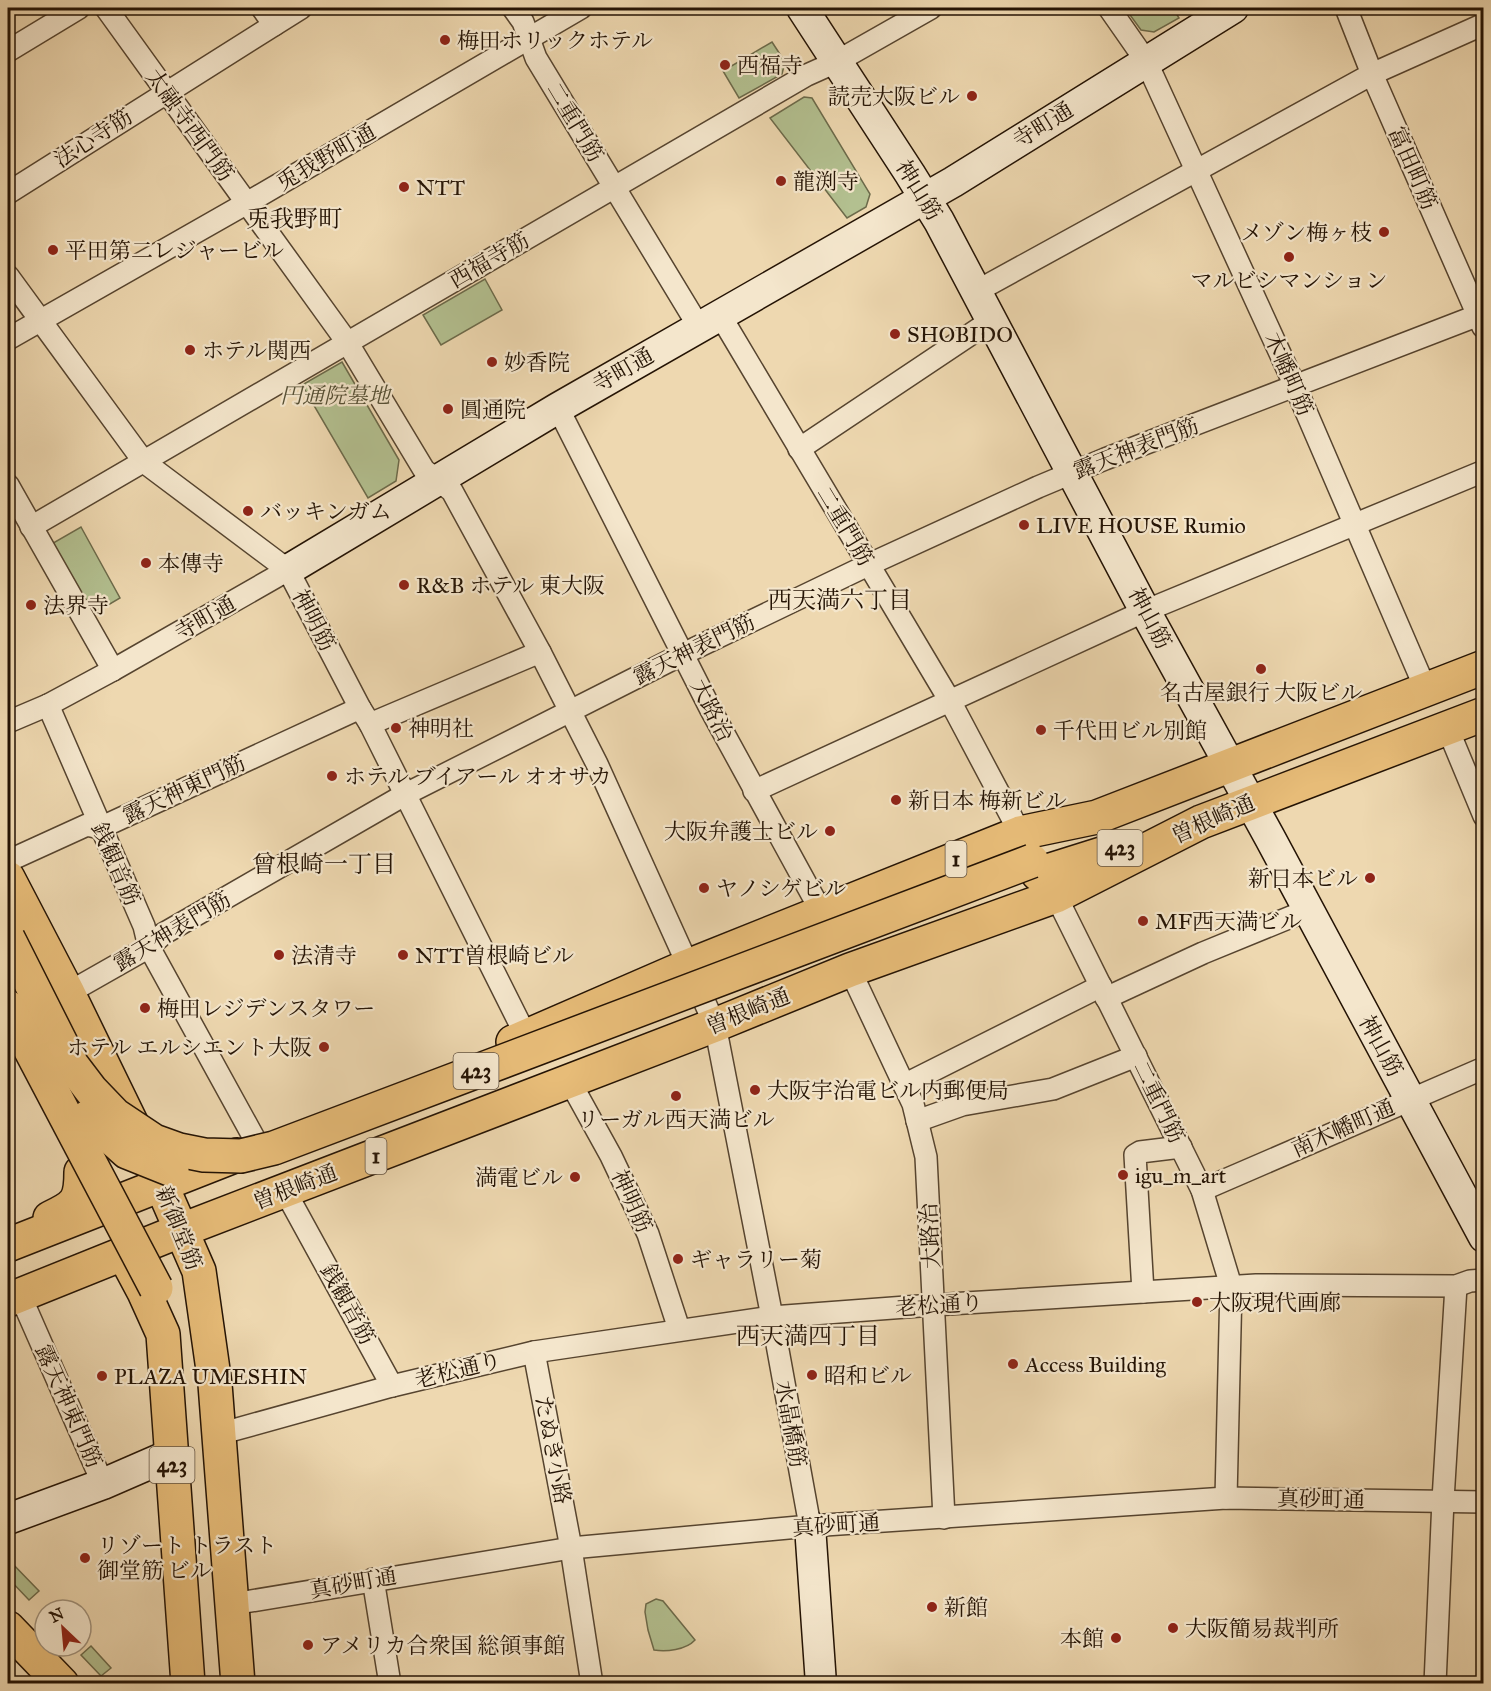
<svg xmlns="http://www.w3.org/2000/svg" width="1491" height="1691" font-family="'IM FELL Great Primer','Noto Serif JP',serif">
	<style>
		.green { fill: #b3c090; stroke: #6c6a4a; stroke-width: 1.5 }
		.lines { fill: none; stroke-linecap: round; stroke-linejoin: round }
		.street-casing { stroke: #56442f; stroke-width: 24 }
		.secondary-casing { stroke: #241304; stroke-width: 33 }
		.highway-casing { stroke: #241304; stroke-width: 36 }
		.street { stroke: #f4e6cc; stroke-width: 21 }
		.secondary { stroke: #f4e6cc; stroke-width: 30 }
		.highway { stroke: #e7bc78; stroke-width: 33 }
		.highway-bridge-casing { stroke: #241304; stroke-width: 36; stroke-linecap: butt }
		.highway-bridge { stroke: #e7bc78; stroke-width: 33 }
		.poi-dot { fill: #8f2418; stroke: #f4e6cc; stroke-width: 2 }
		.labels { text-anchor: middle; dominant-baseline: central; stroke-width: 4.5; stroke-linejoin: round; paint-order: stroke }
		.shield { fill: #f4e6cc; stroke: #625240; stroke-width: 1.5 }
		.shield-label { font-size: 21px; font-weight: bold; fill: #241304 }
		.poi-label { font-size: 22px; fill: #241304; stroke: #f4e6cc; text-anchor: start }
		.street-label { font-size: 22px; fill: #241304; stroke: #f4e6cc }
		.park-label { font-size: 22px; font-style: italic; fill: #565035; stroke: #f4e6cc }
		.neighbourhood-label { font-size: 24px; fill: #241304; stroke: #f4e6cc }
	</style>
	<rect width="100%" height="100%" fill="#eed8b0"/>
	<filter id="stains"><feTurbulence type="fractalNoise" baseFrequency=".00333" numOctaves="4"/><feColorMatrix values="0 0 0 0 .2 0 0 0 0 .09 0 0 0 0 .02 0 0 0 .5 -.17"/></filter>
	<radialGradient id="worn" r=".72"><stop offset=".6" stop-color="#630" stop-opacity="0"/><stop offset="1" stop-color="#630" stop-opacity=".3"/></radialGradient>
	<!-- green -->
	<g class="green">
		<path d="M1125 8H1173L1179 18 1154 32 1141 30Z"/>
		<path d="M772 42 785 62 782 74 739 98 723 71Z"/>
		<path d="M804 97 812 98 870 194 866 207 847 218 770 118Z"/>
		<path d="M485 279 502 310 441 345 423 315Z"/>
		<path d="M342 362 399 460 396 481 368 498 302 385Z"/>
		<path d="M81 527 120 598 88 617 48 546Z"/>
		<path d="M8 1559 39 1591 29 1600 8 1578Z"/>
		<path d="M656 1599 663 1601 695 1640C686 1650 666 1652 654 1650L648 1630 645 1612 646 1604Z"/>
		<path d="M91 1646 111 1668 101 1676 81 1655Z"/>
	</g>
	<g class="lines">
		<!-- street casing -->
		<g class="street-casing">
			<g id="street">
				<path d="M106 8 347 342 424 470 452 491 540 652 597 764 715 1025 772 1317 810 1526"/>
				<path d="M262 8 274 25"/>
				<path d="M513 8 523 22 536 58 699 327"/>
				<path d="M1109 8 1146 61 1196 170 1295 386 1426 690"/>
				<path d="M1346 8 1372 74 1483 327"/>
				<path d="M8 51 79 8"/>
				<path d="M8 193 301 8"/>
				<path d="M8 276 144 462 288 570 360 708 370 724 526 1036"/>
				<path d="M977 291 1372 74 1484 24"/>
				<path d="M720 315 950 701 1020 833"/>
				<path d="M8 339 247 203 581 8"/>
				<path d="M558 408 711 710 822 913"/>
				<path d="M799 449 992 320"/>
				<path d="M8 485 113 670"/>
				<path d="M31 527 807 75 836 62 931 8"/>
				<path d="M48 705 144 926 149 947 259 1147"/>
				<path d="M8 722 48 705 113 670 288 570"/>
				<path d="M370 724 540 652"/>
				<path d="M1447 727 1484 816"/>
				<path d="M754 791 1145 611 1484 471"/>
				<path d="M8 861 87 825 100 828 360 708"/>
				<path d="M1056 896 1202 1190 1231 1286 1226 1498"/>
				<path d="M850 970 913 1104 926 1157 944 1518"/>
				<path d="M68 993 149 947 163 934 406 794 683 654 868 565 1038 487 1105 459 1484 313"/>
				<path d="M1106 998 1203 953 1308 910"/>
				<path d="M569 1080 611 1156 648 1234 679 1329"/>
				<path d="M904 1085 1101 986"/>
				<path d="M917 1121 962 1105 1053 1089 1136 1056"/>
				<path d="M1202 1190 1484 1068"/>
				<path d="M285 1191 392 1386"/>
				<path d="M1143 1292 1135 1155 1140 1152 1181 1147"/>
				<path d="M20 1295 103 1484"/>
				<path d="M534 1352 571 1548 592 1684"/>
				<path d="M219 1434 392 1386 534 1352 772 1317 933 1305 1256 1285 1456 1286 1470 1281 1484 1280"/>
				<path d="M373 1579 390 1684"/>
				<path d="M233 1604 571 1548 810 1526 1226 1498 1484 1502"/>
				<path d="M1435 1684 1443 1500 1456 1286"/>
			</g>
		</g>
		<!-- secondary casing -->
		<g class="secondary-casing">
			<g id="secondary">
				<path d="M802 8 910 174 939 221 1145 611 1270 838 1484 1237"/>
				<path d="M288 570 558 408 953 182 1233 8"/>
				<path d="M8 1519 103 1484 172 1454"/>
				<path d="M810 1526 821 1684"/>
			</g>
		</g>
		<!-- highway casing -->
		<g class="highway-casing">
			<g id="highway">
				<path d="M1038 874 1108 852"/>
				<path d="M8 878 68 993 161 1184 199 1271 215 1384 238 1684"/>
				<path d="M513 1042 688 966 1020 833 1097 817 1484 667"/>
				<path d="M50 1218C76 1206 81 1201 81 1172"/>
				<path d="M8 1245 237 1155"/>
				<path d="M128 1262 144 1292 163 1334 188 1684"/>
				<path d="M8 1300 182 1230 715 1025 850 970 1056 896 1201 822 1484 714"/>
				<path d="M8 1628 62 1684"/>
			</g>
		</g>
		<!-- street -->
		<use href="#street" class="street"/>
		<!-- secondary -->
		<use href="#secondary" class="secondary"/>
		<!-- highway -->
		<use href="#highway" class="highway"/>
		<!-- highway-bridge casing -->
		<g class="highway-bridge-casing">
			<g id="highway-bridge">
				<path d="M8 938 72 1065 91 1090 115 1115 154 1141 179 1150 204 1155 241 1156 274 1148 1032 861"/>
				<path d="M8 1007 156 1288"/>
				<path d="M88 1117 127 1152 172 1170"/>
			</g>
		</g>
		<!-- highway-bridge -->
		<use href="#highway-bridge" class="highway-bridge"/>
	</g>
	<!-- markers -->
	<g class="poi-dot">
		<circle cx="445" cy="40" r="6"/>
		<circle cx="725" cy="65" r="6"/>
		<circle cx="972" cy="96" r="6"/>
		<circle cx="781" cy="181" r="6"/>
		<circle cx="404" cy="187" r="6"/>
		<circle cx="1384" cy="232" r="6"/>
		<circle cx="53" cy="250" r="6"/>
		<circle cx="1289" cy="257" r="6"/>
		<circle cx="895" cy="334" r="6"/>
		<circle cx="190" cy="350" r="6"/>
		<circle cx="492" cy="362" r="6"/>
		<circle cx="448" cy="409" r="6"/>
		<circle cx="248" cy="511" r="6"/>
		<circle cx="1024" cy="525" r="6"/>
		<circle cx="146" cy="563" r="6"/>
		<circle cx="404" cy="585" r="6"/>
		<circle cx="31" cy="605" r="6"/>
		<circle cx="1261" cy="669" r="6"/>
		<circle cx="396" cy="728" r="6"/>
		<circle cx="1041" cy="730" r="6"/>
		<circle cx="332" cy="776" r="6"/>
		<circle cx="896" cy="800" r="6"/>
		<circle cx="830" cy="831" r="6"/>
		<circle cx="1370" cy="878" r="6"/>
		<circle cx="704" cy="888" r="6"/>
		<circle cx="1143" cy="921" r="6"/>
		<circle cx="279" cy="955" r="6"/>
		<circle cx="403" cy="955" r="6"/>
		<circle cx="145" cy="1008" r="6"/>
		<circle cx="324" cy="1047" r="6"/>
		<circle cx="755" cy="1090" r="6"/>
		<circle cx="676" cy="1096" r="6"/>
		<circle cx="1123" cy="1175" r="6"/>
		<circle cx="575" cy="1177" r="6"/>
		<circle cx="678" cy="1259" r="6"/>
		<circle cx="1197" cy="1302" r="6"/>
		<circle cx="1013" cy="1364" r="6"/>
		<circle cx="812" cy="1375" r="6"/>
		<circle cx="102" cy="1376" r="6"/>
		<circle cx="85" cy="1558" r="6"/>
		<circle cx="932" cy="1607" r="6"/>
		<circle cx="1173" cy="1628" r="6"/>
		<circle cx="1116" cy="1638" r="6"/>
		<circle cx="308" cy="1645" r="6"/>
	</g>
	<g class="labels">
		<!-- shield labels -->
		<g class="shield">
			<rect x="1097.5" y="830" width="45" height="36" rx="4.5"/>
			<rect x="945.5" y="841" width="21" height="36" rx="4.5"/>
			<rect x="453.5" y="1053" width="45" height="36" rx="4.5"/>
			<rect x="365.5" y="1138" width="21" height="36" rx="4.5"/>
			<rect x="149.5" y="1447" width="45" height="36" rx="4.5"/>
		</g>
		<g class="shield-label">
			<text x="1120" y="848">423</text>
			<text x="956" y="859">1</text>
			<text x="476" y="1071">423</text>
			<text x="376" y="1156">1</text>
			<text x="172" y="1465">423</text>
		</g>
		<!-- poi labels -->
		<g class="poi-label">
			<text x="457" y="40">梅田ホリックホテル</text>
			<text x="737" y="65">西福寺</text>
			<text x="960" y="96" text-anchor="end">読売大阪ビル</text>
			<text x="793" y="181">龍渕寺</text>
			<text x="416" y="187">NTT</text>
			<text x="1372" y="232" text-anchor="end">メゾン梅ヶ枝</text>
			<text x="65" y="250">平田第二レジャービル</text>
			<text x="1289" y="280" text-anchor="middle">マルビシマンション</text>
			<text x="907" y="334">SHOBIDO</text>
			<text x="202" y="350">ホテル関西</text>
			<text x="504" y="362">妙香院</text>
			<text x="460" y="409">圓通院</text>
			<text x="260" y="511">バッキンガム</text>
			<text x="1036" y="525">LIVE HOUSE Rumio</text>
			<text x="158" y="563">本傳寺</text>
			<text x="416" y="585">R&amp;B ホテル 東大阪</text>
			<text x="43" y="605">法界寺</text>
			<text x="1261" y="692" text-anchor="middle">名古屋銀行 大阪ビル</text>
			<text x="408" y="728">神明社</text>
			<text x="1053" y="730">千代田ビル別館</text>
			<text x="344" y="776">ホテル ブイアール オオサカ</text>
			<text x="908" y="800">新日本 梅新ビル</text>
			<text x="818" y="831" text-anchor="end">大阪弁護士ビル</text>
			<text x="1358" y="878" text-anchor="end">新日本ビル</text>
			<text x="716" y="888">ヤノシゲビル</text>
			<text x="1155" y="921">MF西天満ビル</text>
			<text x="291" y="955">法清寺</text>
			<text x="415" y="955">NTT曽根崎ビル</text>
			<text x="157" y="1008">梅田レジデンスタワー</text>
			<text x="312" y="1047" text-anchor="end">ホテル エルシエント大阪</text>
			<text x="767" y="1090">大阪宇治電ビル内郵便局</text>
			<text x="676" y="1119" text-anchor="middle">リーガル西天満ビル</text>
			<text x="1135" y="1175">igu_m_art</text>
			<text x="563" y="1177" text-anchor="end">満電ビル</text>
			<text x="690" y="1259">ギャラリー菊</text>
			<text x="1209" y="1302">大阪現代画廊</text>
			<text x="1025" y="1364">Access Building</text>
			<text x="824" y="1375">昭和ビル</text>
			<text x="114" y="1376">PLAZA UMESHIN</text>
			<text x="97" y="1545">リゾート トラスト<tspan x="97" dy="25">御堂筋 ビル</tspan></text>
			<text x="944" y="1607">新館</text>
			<text x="1185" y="1628">大阪簡易裁判所</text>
			<text x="1104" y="1638" text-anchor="end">本館</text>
			<text x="320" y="1645">アメリカ合衆国 総領事館</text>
		</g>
		<!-- street labels -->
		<g class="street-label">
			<text transform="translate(575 122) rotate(59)">二重門筋</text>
			<text transform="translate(190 125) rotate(54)">太融寺西門筋</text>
			<text transform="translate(1043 125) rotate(-32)">寺町通</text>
			<text transform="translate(93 138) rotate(-33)">法心寺筋</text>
			<text transform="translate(326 157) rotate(-30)">兎我野町通</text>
			<text transform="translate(1413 168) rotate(66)">富田町筋</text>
			<text transform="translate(919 190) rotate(58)">神山筋</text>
			<text transform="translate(489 260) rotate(-30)">西福寺筋</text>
			<text transform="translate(623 370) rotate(-30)">寺町通</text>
			<text transform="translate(1289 374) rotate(66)">木幡町筋</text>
			<text transform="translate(1136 448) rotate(-21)">露天神表門筋</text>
			<text transform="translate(845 526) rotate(59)">二重門筋</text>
			<text transform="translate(205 618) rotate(-30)">寺町通</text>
			<text transform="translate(1150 618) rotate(62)">神山筋</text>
			<text transform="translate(314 620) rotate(62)">神明筋</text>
			<text transform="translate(694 649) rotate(-26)">露天神表門筋</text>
			<text transform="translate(712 710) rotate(63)">大路治</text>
			<text transform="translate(184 789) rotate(-25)">露天神東門筋</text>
			<text transform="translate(1213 819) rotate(-24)">曽根崎通</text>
			<text transform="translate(116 864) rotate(66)">銭観音筋</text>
			<text transform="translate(172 931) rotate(-31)">露天神表門筋</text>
			<text transform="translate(748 1011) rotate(-22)">曽根崎通</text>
			<text transform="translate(1381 1046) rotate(61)">神山筋</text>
			<text transform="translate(1159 1102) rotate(64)">二重門筋</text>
			<text transform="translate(1343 1128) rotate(-24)">南木幡町通</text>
			<text transform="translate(295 1187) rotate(-21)">曽根崎通</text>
			<text transform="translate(632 1201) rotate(65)">神明筋</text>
			<text transform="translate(179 1228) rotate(68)">新御堂筋</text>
			<text transform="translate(930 1236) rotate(-93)">大路治</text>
			<text transform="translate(348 1304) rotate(61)">銭観音筋</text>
			<text transform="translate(939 1305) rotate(-4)">老松通り</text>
			<text transform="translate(458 1370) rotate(-14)">老松通り</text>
			<text transform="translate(69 1406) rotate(66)">露天神東門筋</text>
			<text transform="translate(791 1424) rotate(80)">水晶橋筋</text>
			<text transform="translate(553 1450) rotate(79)">たぬき小路</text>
			<text transform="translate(1321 1499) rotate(1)">真砂町通</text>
			<text transform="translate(836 1525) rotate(-4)">真砂町通</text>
			<text transform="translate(353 1583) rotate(-10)">真砂町通</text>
		</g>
		<!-- park labels -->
		<g class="park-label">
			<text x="335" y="395">円通院墓地</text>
		</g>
		<!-- neighbourhood labels -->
		<g class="neighbourhood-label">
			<text x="294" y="219">兎我野町</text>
			<text x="840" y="600">西天満六丁目</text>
			<text x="324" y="864">曾根崎一丁目</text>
			<text x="808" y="1336">西天満四丁目</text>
		</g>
	</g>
	<!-- margin -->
	<rect width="1491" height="1691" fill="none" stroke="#eed8b0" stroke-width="30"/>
	<rect x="9" y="9" width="1473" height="1673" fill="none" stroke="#241304" stroke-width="3"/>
	<rect x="15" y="15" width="1461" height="1661" fill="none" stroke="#241304" stroke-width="1.5"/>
	<!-- north arrow -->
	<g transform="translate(63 1628) rotate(334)"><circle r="28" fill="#f4e6cc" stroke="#a1927c" stroke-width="1.5"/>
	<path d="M0-4.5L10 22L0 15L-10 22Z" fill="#8f2418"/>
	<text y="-9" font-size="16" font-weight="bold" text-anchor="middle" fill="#241304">N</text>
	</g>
	<rect width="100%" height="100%" filter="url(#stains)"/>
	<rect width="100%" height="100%" fill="url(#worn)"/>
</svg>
